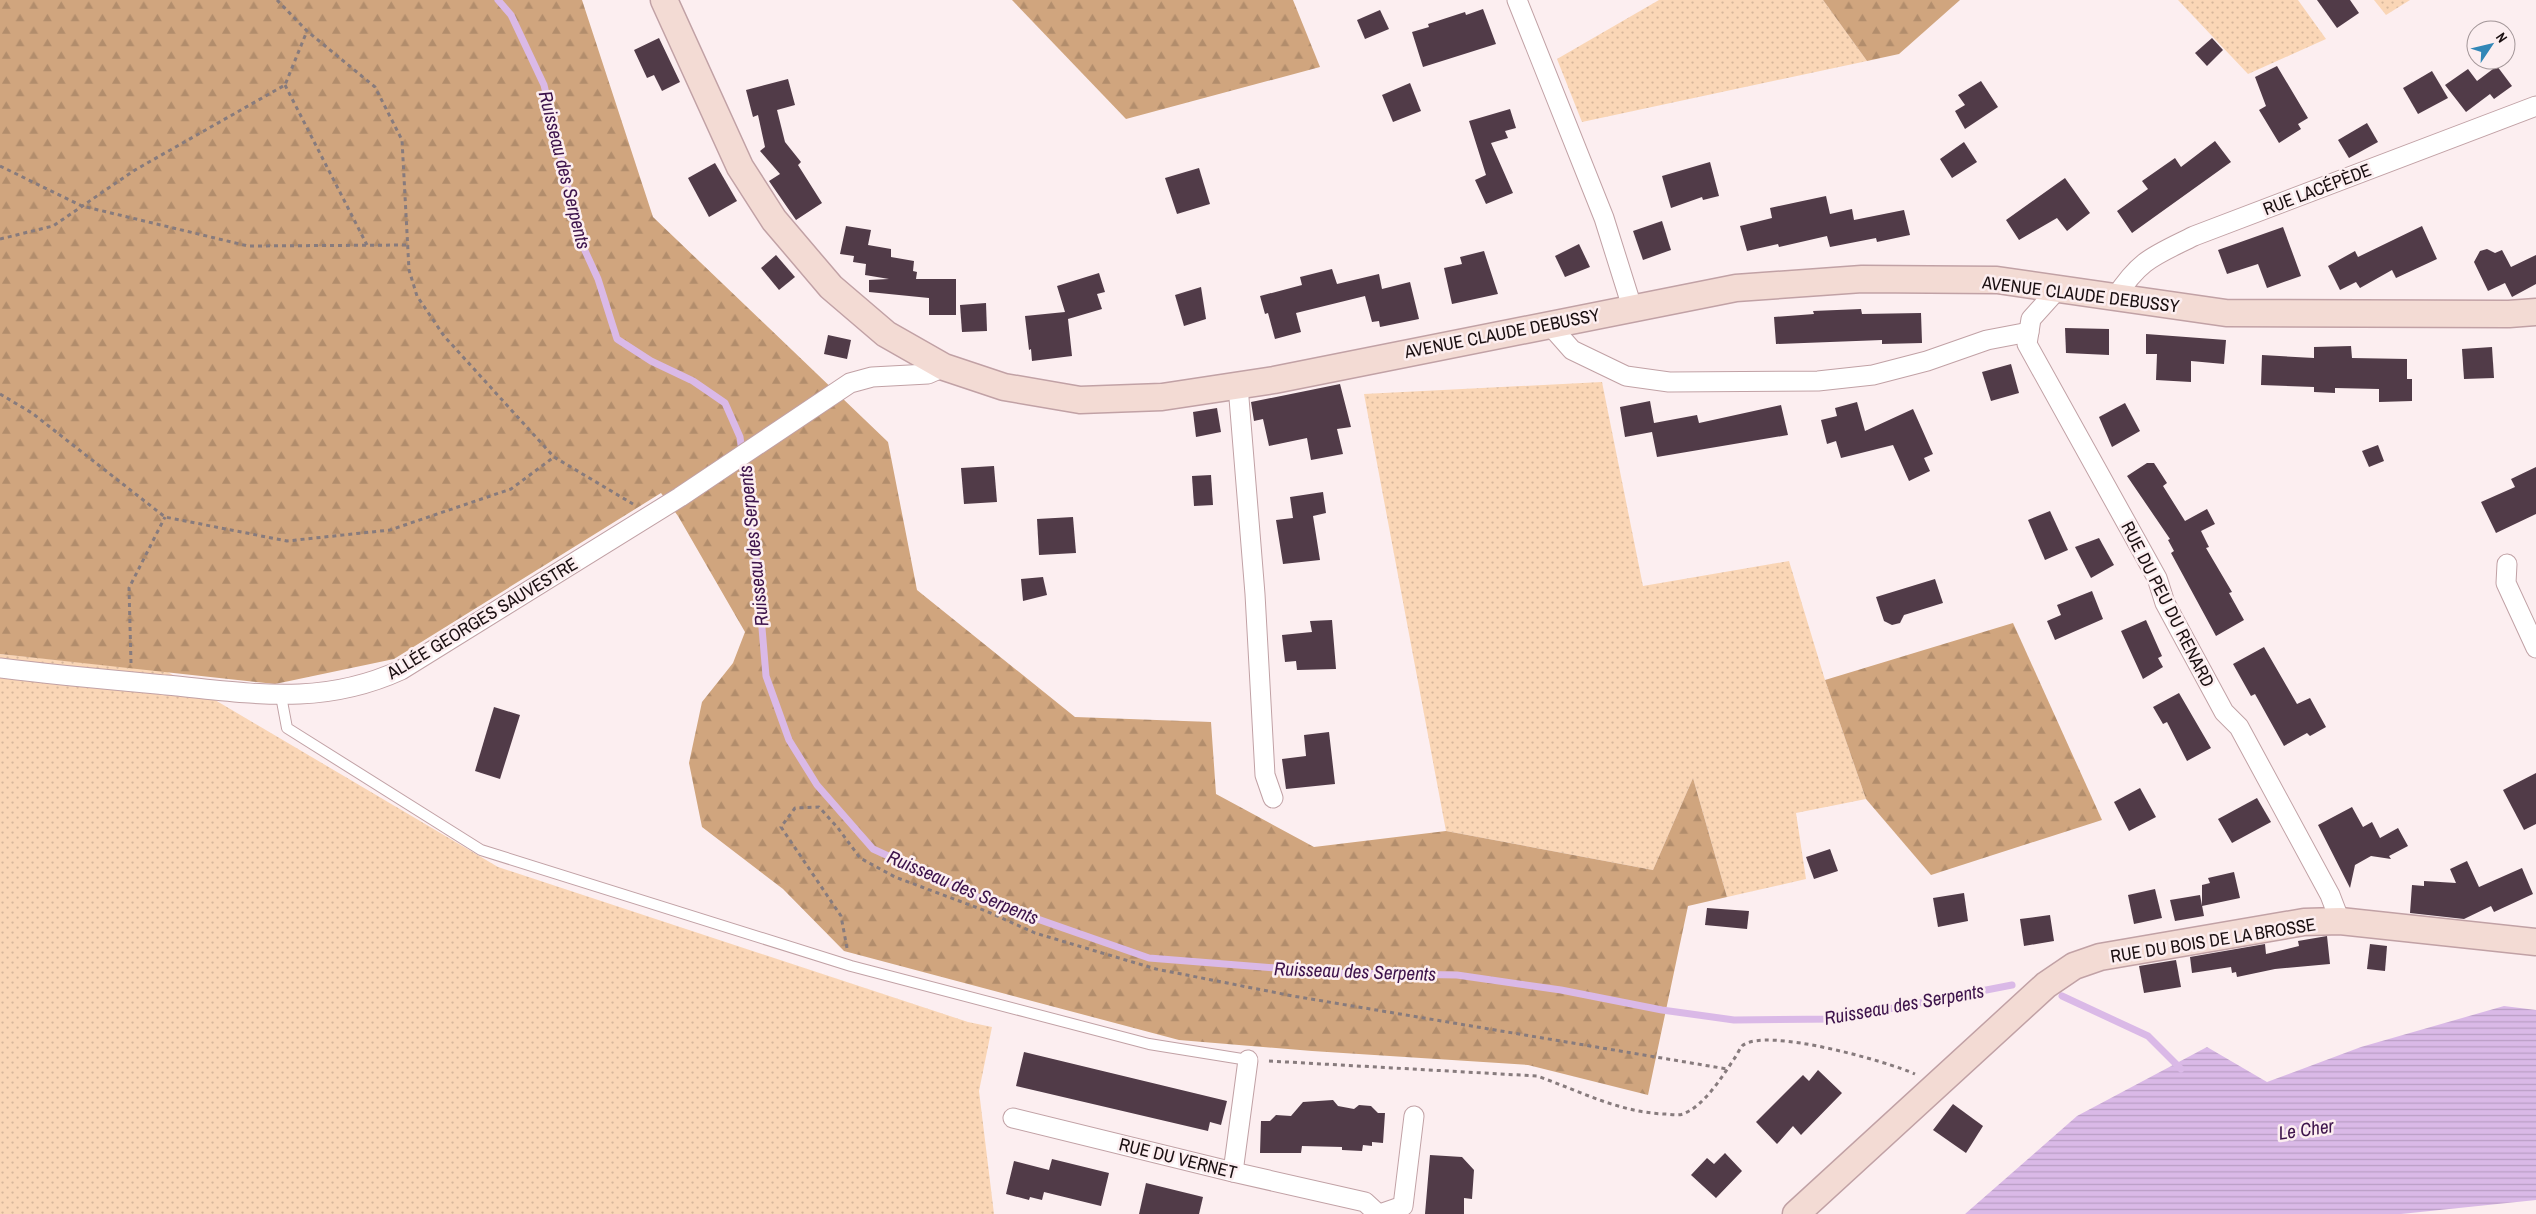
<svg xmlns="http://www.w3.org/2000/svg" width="2536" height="1214" font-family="'Archivo Narrow',sans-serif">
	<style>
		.grass { fill: url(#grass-dots) }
		.forest { fill: url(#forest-firs) }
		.water { fill: url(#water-rules) }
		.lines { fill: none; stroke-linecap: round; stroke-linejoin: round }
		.stream { stroke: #dab9e7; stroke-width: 7 }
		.building { fill: #513b48 }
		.lane-casing { stroke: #c1a1a5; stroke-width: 12 }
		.street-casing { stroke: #c1a1a5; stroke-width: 21 }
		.secondary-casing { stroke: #c1a1a5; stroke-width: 29 }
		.path { stroke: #877b7d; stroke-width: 3; stroke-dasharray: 4 4; stroke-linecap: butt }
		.lane { stroke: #fff; stroke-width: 10 }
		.street { stroke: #fff; stroke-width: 19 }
		.secondary { stroke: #f3dbd4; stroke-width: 26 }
		.labels { text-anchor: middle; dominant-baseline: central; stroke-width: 5; stroke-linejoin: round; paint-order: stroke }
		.street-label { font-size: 18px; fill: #1a0f11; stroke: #fceef0 }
		.water-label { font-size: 19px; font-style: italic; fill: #3d134b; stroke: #fceef0 }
	</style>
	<defs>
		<pattern id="grass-dots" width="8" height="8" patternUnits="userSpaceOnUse" patternTransform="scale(1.25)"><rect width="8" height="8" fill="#fad6b6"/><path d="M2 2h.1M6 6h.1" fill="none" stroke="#d6b69b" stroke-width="1.8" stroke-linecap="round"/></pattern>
		<pattern id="forest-firs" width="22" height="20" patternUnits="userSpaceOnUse" patternTransform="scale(1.25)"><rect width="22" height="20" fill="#d0a57e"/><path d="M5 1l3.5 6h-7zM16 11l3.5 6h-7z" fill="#b28d6c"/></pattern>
		<pattern id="water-rules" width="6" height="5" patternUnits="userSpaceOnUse" patternTransform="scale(1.25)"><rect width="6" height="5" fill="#dab9e7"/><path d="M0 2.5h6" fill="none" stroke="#ba9ec5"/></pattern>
	</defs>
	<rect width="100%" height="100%" fill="#fceef0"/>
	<!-- grass -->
	<g class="grass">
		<path d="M1659 0H1823L1867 61 1582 122 1557 59Z"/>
		<path d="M2178 0H2298L2326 39 2248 74Z"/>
		<path d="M2374 0H2410L2386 15Z"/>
		<path d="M1602 382 1643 586 1789 561 1825 680 1866 799 1796 813 1806 879 1727 897 1693 778 1653 870 1446 831 1364 394Z"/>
		<path d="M0 654 166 671 498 867 968 1022 992 1027 979 1091 994 1214H0Z"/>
	</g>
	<!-- forest -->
	<g class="forest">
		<path d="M0 0H582L653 217 888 442 917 590 1075 717 1211 722 1216 794 1314 847 1446 831 1653 870 1693 778 1727 897 1688 906 1648 1095 1528 1065 1312 1051 1179 1040 844 951 783 889 702 827 689 763 702 702 733 663 745 632 678 516 661 493 394 659 275 684 0 654Z"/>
		<path d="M1012 0H1293L1320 67 1126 119Z"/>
		<path d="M1823 0H1960L1899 54 1867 61Z"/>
		<path d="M2013 623 2102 820 1931 875 1866 799 1825 680Z"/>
	</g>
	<!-- water -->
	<path class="water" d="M2504 1006 2536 1010V1200L2401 1214H1965L2077 1116 2207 1047 2267 1082 2361 1047Z"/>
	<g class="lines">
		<!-- stream -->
		<g class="stream">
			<path d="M498 0 511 15 544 85 581 242 598 279 617 339 651 361 693 381 725 403 740 437 756 556 766 676 789 740 817 785 873 849 989 902 1149 958 1338 973 1457 975 1561 990 1662 1010 1734 1020 1837 1019 2012 985"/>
			<path d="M2062 996 2148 1036 2181 1069"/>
		</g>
	</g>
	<!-- building -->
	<g class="building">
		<path d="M2317 0H2350L2359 13 2337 28Z"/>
		<path d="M1483 9 1496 44 1423 67 1412 32 1429 27 1428 24 1465 12 1466 15Z"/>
		<path d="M1380 10 1389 29 1365 39 1357 20Z"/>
		<path d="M659 38 680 82 662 91 654 75 647 78 634 50Z"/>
		<path d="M2212 38 2223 50 2207 66 2195 53Z"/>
		<path d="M2277 66 2308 118 2298 124 2301 129 2279 143 2259 110 2266 106 2255 77Z"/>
		<path d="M2497 66 2512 86 2494 99 2490 94 2466 112 2445 85 2468 69 2477 81Z"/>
		<path d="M2432 71 2448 98 2418 114 2403 88Z"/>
		<path d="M788 79 795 105 777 110 785 142 801 162 798 165 822 203 796 220 769 181 780 174 760 151 765 147 758 115 753 117 746 90Z"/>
		<path d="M1981 81 1998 107 1965 129 1955 111 1965 105 1958 95Z"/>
		<path d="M1410 83 1421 111 1393 122 1382 95Z"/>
		<path d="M1510 109 1516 128 1505 131 1508 138 1491 143 1513 193 1486 204 1475 180 1486 175 1469 121Z"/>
		<path d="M2367 123 2378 142 2349 158 2338 140Z"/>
		<path d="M2215 141 2231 162 2132 233 2117 211 2148 189 2142 181 2175 158 2181 167Z"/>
		<path d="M1964 142 1977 162 1952 178 1940 159Z"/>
		<path d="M1710 162 1719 196 1703 200 1702 197 1671 208 1662 176Z"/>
		<path d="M715 163 737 201 709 217 688 178Z"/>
		<path d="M1199 168 1210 204 1177 214 1165 178Z"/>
		<path d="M2065 178 2090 213 2067 231 2057 218 2019 240 2006 220Z"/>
		<path d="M1826 196 1830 214 1852 209 1854 220 1904 210 1910 235 1877 242 1876 238 1830 247 1827 236 1779 247 1778 244 1747 251 1740 226 1772 218 1770 208Z"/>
		<path d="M1662 221 1671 250 1643 260 1633 231Z"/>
		<path d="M846 226 871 230 868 245 891 249V257L914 261 913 271 917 272 916 279H956V315H929V298L869 292V280L889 279 865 275 866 264 853 262 854 256 840 254Z"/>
		<path d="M2422 226 2437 259 2396 278 2392 270 2360 288 2356 282 2340 290 2328 266 2355 251 2358 257Z"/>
		<path d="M2283 227 2301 276 2267 288 2258 264 2227 274 2218 250Z"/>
		<path d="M1579 244 1590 267 1565 277 1555 256Z"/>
		<path d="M2487 249 2495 253 2502 250 2511 267 2536 255V284L2512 297 2505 283 2488 291 2474 262 2480 251Z"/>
		<path d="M1484 251 1498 294 1452 304 1444 268 1462 264 1460 257Z"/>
		<path d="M776 255 795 277 779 290 761 268Z"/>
		<path d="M1332 269 1337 284 1379 274 1382 289 1410 282 1419 319 1380 327 1379 321 1372 322 1365 296 1296 313 1301 332 1275 339 1268 313 1265 314 1260 296 1302 285 1300 277Z"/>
		<path d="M1099 273 1105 292 1097 294 1102 309 1068 319 1072 356 1032 361 1031 349 1029 350 1025 316 1065 312 1057 286Z"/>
		<path d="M1201 287 1206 319 1184 326 1175 295Z"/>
		<path d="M986 303 987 331 962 332 960 305Z"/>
		<path d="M1861 309 1862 314 1921 313 1922 343 1882 344V340L1776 344 1774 317 1814 314 1813 311Z"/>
		<path d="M2065 328 2109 329V355L2066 353Z"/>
		<path d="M2146 334 2226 340 2224 364 2191 361V382L2156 380 2157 354H2146Z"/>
		<path d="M828 335 851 340 847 359 824 354Z"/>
		<path d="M2351 346 2352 358 2407 359V379H2412V401L2379 402V389L2335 388V393L2314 392V387L2261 385 2262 355 2314 358V347Z"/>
		<path d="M2492 347 2494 378 2464 379 2462 349Z"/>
		<path d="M2011 364 2019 393 1991 401 1982 372Z"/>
		<path d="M1340 384 1351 427 1337 429 1343 454 1311 460 1307 438 1269 446 1263 419 1254 421 1251 402Z"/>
		<path d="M1650 401 1654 423 1697 415 1699 423 1781 405 1788 435 1657 457 1652 432 1625 437 1620 407Z"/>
		<path d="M1857 402 1865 431 1913 409 1933 454 1924 458 1930 471 1909 481 1893 445 1841 458 1836 441 1827 444 1821 420 1837 416 1835 408Z"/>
		<path d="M2125 403 2140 431 2112 447 2099 417Z"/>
		<path d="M1217 408 1221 432 1196 437 1193 412Z"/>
		<path d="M2378 445 2384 461 2369 467 2362 451Z"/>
		<path d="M2147 463H2154L2167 483 2163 486 2185 521 2207 509 2215 524 2201 531 2209 547 2206 548 2232 592 2229 593 2244 620 2216 636 2171 553 2174 551 2168 540 2170 539 2127 476Z"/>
		<path d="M994 466 997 502 964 504 961 468Z"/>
		<path d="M2536 467V514L2496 533 2481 502 2515 487 2511 479Z"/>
		<path d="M1211 475 1213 505 1194 506 1192 476Z"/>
		<path d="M1323 492 1326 513 1313 516 1320 560 1283 564 1276 520 1293 518 1290 497Z"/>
		<path d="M2050 511 2068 550 2045 560 2028 520Z"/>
		<path d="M1073 517 1076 553 1039 555 1037 519Z"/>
		<path d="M2099 538 2114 565 2091 578 2075 547Z"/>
		<path d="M1043 577 1047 595 1023 601 1021 579Z"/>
		<path d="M1935 579 1943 603 1904 615 1900 623 1892 625 1884 621 1876 597Z"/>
		<path d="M2092 591 2103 619 2055 640 2047 621 2061 615 2057 605Z"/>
		<path d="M1332 620 1336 669 1297 670 1296 661 1285 662 1282 635 1312 632 1310 621Z"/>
		<path d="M2146 620 2162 656 2158 658 2163 667 2143 679 2121 631Z"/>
		<path d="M2264 647 2297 704 2310 698 2326 727 2310 736 2307 733 2284 746 2255 694 2251 696 2233 664Z"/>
		<path d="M2179 693 2211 748 2187 761 2167 722 2163 724 2153 707Z"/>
		<path d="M494 707 520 715 500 779 475 771Z"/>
		<path d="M1329 732 1335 784 1286 789 1282 759 1306 756 1304 735Z"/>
		<path d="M2536 773V824L2524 830 2503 790Z"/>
		<path d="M2140 788 2156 817 2129 831 2114 802Z"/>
		<path d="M2257 798 2271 822 2232 843 2218 819Z"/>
		<path d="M2352 807 2363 827 2372 822 2380 838 2398 828 2408 846 2389 856 2391 859 2371 856 2355 865 2350 888 2318 825Z"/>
		<path d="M1830 849 1838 871 1814 879 1806 857Z"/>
		<path d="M2467 861 2479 887 2522 868 2533 894 2494 912 2491 906 2464 919 2410 913 2412 885 2424 886V881L2456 883 2450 869Z"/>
		<path d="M2234 872 2240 898 2202 906V885L2210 883 2208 878Z"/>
		<path d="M2155 889 2162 918 2134 924 2128 895Z"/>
		<path d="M1964 893 1968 921 1938 927 1933 898Z"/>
		<path d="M2200 895 2204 916 2175 921 2170 900Z"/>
		<path d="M1707 908 1749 911 1747 929 1705 925Z"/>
		<path d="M2050 915 2054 941 2024 946 2020 919Z"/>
		<path d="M2327 936 2330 964 2275 969 2237 977 2236 972 2232 973 2231 967 2192 973 2190 957 2265 944 2266 954 2299 946 2298 941Z"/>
		<path d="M2370 944 2387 946 2385 971 2367 969Z"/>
		<path d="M2176 960 2181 987 2144 993 2139 966Z"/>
		<path d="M1024 1052 1227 1101 1221 1125 1210 1122 1208 1131 1016 1086Z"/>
		<path d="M1818 1070 1842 1093 1801 1135 1793 1126 1777 1144 1756 1122 1803 1075 1809 1081Z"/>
		<path d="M1333 1100 1338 1106 1354 1109 1359 1105 1371 1106 1378 1113H1385L1383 1143 1372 1142V1146L1363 1145 1362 1151 1342 1150V1147L1302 1146 1301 1153H1260L1261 1121H1270L1276 1115 1291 1116 1303 1102Z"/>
		<path d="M1953 1104 1983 1126 1966 1153 1933 1130Z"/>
		<path d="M1725 1153 1742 1171 1716 1198 1691 1175 1707 1158 1714 1164Z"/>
		<path d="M1430 1155 1462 1157 1474 1170 1472 1199 1464 1198V1214H1425Z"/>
		<path d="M1052 1159 1109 1173 1101 1206 1044 1192 1042 1200 1030 1197 1029 1200 1006 1194 1014 1161 1049 1170Z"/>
		<path d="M1146 1183 1203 1197 1199 1214H1139Z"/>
	</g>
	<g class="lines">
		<!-- lane casing -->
		<g class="lane-casing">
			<path id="lane" d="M281 696 287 728 481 850 851 966 1149 1044 1248 1060"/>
		</g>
		<!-- street casing -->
		<g class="street-casing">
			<g id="street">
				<path d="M1517 0 1604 218 1632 307"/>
				<path d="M2058 289 2031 319 2027 344 2157 578 2165 603 2224 712 2239 727 2330 895 2340 921"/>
				<path d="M2115 298C2140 259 2154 256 2194 236L2536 106"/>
				<path d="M1549 324 1572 350 1626 376 1669 382 1818 381 1873 375 1927 361 1987 340 2029 332"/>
				<path d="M1238 386 1255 594 1265 775 1273 798"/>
				<path d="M2507 564 2506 583 2536 648"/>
				<path d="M0 668C55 675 111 680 166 685 251 693 320 707 401 670L680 497 850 383 872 377 928 374 944 367"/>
				<path d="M1013 1118 1233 1172 1365 1202 1378 1214"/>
				<path d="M1233 1172 1248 1060"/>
				<path d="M1380 1214 1403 1206 1414 1116"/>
			</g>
		</g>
		<!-- secondary casing -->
		<g class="secondary-casing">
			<g id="secondary">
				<path d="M664 0 740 167 774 220 831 287 886 334 944 367 1004 387 1080 400 1162 397 1274 380 1736 288 1862 279 1997 280 2226 313 2509 314 2536 312"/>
				<path d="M1796 1214 2046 985 2074 966 2100 957 2304 922 2340 921 2536 942"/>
			</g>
		</g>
		<!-- path -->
		<g class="path">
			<path d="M277 0 307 31 375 87 402 140 409 270 417 296 444 336 554 457 633 504"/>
			<path d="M285 85 367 245"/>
			<path d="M0 166 82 206 248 246 407 245"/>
			<path d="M0 239 53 226 135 170 285 85 307 31"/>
			<path d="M0 394 32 413 165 517 287 541 390 530 511 489 554 457"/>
			<path d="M131 663 129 588 165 517"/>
			<path d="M847 948 841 916 781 827 795 808 819 807 838 828 860 858 895 877 986 911 1035 933 1156 969 1293 996 1727 1069"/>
			<path d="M1269 1061 1537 1076C1580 1091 1618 1112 1664 1114 1670 1114 1677 1116 1683 1114 1704 1106 1722 1077 1734 1059 1737 1055 1739 1050 1742 1046 1764 1026 1889 1062 1915 1074"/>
		</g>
		<!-- lane -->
		<use href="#lane" class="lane"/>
		<!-- street -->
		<use href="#street" class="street"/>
		<!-- secondary -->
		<use href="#secondary" class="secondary"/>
	</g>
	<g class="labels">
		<!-- street labels -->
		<g class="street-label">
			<text transform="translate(2317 189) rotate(-21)">RUE LACÉPÈDE</text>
			<text transform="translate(2081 294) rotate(7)">AVENUE CLAUDE DEBUSSY</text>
			<text transform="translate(1502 333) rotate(-11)">AVENUE CLAUDE DEBUSSY</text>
			<text transform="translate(2168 604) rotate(63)">RUE DU PEU DU RENARD</text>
			<text transform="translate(482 618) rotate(-31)">ALLÉE GEORGES SAUVESTRE</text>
			<text transform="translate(2213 940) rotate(-9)">RUE DU BOIS DE LA BROSSE</text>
			<text transform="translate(1178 1158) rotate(14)">RUE DU VERNET</text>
		</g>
		<!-- water labels -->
		<g class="water-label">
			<text transform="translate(565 170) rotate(76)">Ruisseau des Serpents</text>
			<text transform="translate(753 546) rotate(-96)">Ruisseau des Serpents</text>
			<text transform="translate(963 887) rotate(23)">Ruisseau des Serpents</text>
			<text transform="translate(1355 971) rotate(2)">Ruisseau des Serpents</text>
			<text transform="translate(1904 1004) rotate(-10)">Ruisseau des Serpents</text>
			<text transform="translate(2306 1129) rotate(-8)">Le Cher</text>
		</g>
	</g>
	<!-- north arrow -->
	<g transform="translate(2491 45) rotate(55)"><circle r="24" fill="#fceef0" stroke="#a29597"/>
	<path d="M0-4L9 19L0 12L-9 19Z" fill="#3287b7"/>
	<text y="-8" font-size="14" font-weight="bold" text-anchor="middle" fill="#1a0f11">N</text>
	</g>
</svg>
